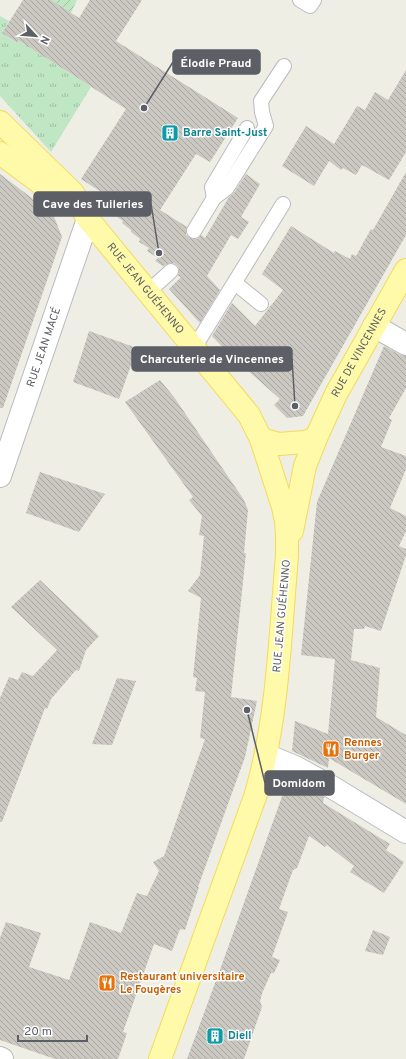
<svg xmlns="http://www.w3.org/2000/svg" width="406" height="1059" font-family="Overpass,sans-serif">
	<style>
		.grass { fill: url(#grass-tufts) }
		.garden { fill: url(#garden-furrows) }
		.building { fill: url(#building-back-hatch) }
		.lines { fill: none; stroke-linecap: round; stroke-linejoin: round }
		.lane-casing { stroke: #b9bbc0; stroke-width: 16 }
		.street-casing { stroke: #b9bbc0; stroke-width: 24 }
		.secondary-casing { stroke: #b9bcc2; stroke-width: 24 }
		.primary-casing { stroke: #f5da56; stroke-width: 24 }
		.lane { stroke: #fff; stroke-width: 14 }
		.street { stroke: #fff; stroke-width: 22 }
		.secondary { stroke: #fff; stroke-width: 22 }
		.primary { stroke: #fffaa9; stroke-width: 22 }
		.labels { text-anchor: middle; dominant-baseline: central; stroke-width: 3; stroke-linejoin: round; paint-order: stroke }
		.culture-label { font-size: 11px; font-weight: bold; fill: #0d838f; stroke: #fff; text-anchor: start }
		.street-label { font-size: 11px; fill: #5c5f65; stroke: #fff }
		.food-label { font-size: 11px; font-weight: bold; fill: #c56008; stroke: #fff; text-anchor: start }
		.leader { fill: none; stroke: #5c5f65; stroke-width: 1.5 }
		.callout-dot { fill: #5c5f65; stroke: #fff; stroke-width: 1.5 }
		.callout { fill: #5c5f65; stroke: #5c5f65; stroke-width: 1.5 }
		.callout-label { font-size: 12px; text-anchor: middle; font-weight: bold; fill: #fff }
	</style>
	<defs>
		<pattern id="grass-tufts" width="24" height="20" patternUnits="userSpaceOnUse"><rect width="24" height="20" fill="#c0e7c4"/><path d="M3 7l-1-3M5 7V3M7 7l1-3M15 17l-1-3M17 17v-4M19 17l1-3" fill="none" stroke="#9fbea3"/></pattern>
		<pattern id="garden-furrows" width="10" height="10" patternUnits="userSpaceOnUse"><rect width="10" height="10" fill="#c0e7c4"/><path d="M-1 1l2-2M0 10L10 0M9 11l2-2" fill="none" stroke="#9fbea3"/></pattern>
		<pattern id="building-back-hatch" width="6" height="6" patternUnits="userSpaceOnUse"><rect width="6" height="6" fill="#cac8c1"/><path d="M-1 5l2 2M0 0l6 6M5-1l2 2" fill="none" stroke="#a7a6a0"/></pattern>
	</defs>
	<rect width="100%" height="100%" fill="#efeee4"/>
	<!-- grass -->
	<path class="grass" d="M0 16 9 21 2 33 16 43 18 40 91 87 51 152 0 96Z"/>
	<!-- garden -->
	<path class="garden" d="M51 0H77L71 13Z"/>
	<!-- building -->
	<g class="building">
		<path d="M23 0H51L79 18 90 0H142L116 41 238 118 210 162 196 154 160 210 187 227 186 230V235L190 238 194 239H198L201 235 205 238 229 197 234 193 246 174 260 184 241 217 249 222 238 239 231 235 207 276 220 290 200 323 169 289 181 277 178 276 179 270 178 266 174 263H170L163 266 155 261 158 258 147 251 149 248 139 242 140 239 131 232V230L122 223 123 221 113 214 115 212 104 205 109 197 81 179 126 109 18 40 17 43 2 33Z"/>
		<path d="M406 70V152L389 180 362 165 356 175 343 168 341 170 329 161 314 186 282 166 306 126 334 144 357 106 365 110 375 92 388 100Z"/>
		<path d="M406 172V235L303 416 287 418 274 405 280 399 245 368 244 370 212 336 232 303 255 326 283 290 262 274 291 226 334 253 335 251 350 259 352 254 356 256 371 229 373 230Z"/>
		<path d="M0 174 53 214 62 237 3 408H0Z"/>
		<path d="M89 331 137 348 119 399 73 382Z"/>
		<path d="M384 346 400 355 406 356V388L389 418 392 420 381 447 406 456V469L390 508 406 516V531L399 546 406 549V555L381 631 365 626 364 629H354L351 660 380 668 376 717 406 735V804L329 758 328 768 292 751 295 721 328 734 335 659 301 655 317 502Z"/>
		<path d="M160 380 174 397 244 500 248 510 244 553H246L231 697 257 701 245 757 198 887H199L185 930 180 929 172 951 154 944 123 1032 127 1033 118 1059H55L0 1040V938L6 922 41 933 29 967 69 980 90 922 121 933 137 893 147 896 159 871 153 862 164 856 205 739 200 738 205 692 195 691 197 678 193 677 201 598 188 591 200 575 204 536 199 535 202 516 189 500 193 497 125 402Z"/>
		<path d="M40 472 105 494 79 532 26 513 30 501V500Z"/>
		<path d="M40 580 99 636 86 650 79 671 76 670 51 699 47 709 45 708 2 822H0V698L9 677 18 680 22 672 33 676 57 650 11 607Z"/>
		<path d="M117 678 136 681 112 745 92 744Z"/>
		<path d="M299 783 324 797 323 803 390 844 386 850 404 862 384 893 350 872 354 866 327 845 325 847 309 836 297 868 293 870 279 909 288 912 272 957 280 960 274 973H271L263 991 260 1001 262 1007 244 1059H187L221 967 284 791 287 785Z"/>
		<path d="M373 930 390 937 383 955 365 951Z"/>
	</g>
	<g class="lines">
		<!-- lane casing -->
		<g class="lane-casing">
			<g id="lane">
				<path d="M300 0 310 6 314 0"/>
				<path d="M214 198 212 187 247 128"/>
				<path d="M194 231 214 198 227 188 266 126 262 112 261 101 284 66"/>
				<path d="M235 283 261 304"/>
				<path d="M148 292 171 271"/>
				<path d="M194 348 283 204"/>
			</g>
		</g>
		<!-- street casing -->
		<g class="street-casing">
			<g id="street">
				<path d="M374 326 406 344"/>
				<path id="s1" d="M0 476 88 219"/>
				<path d="M0 1058 2 1059"/>
			</g>
		</g>
		<!-- secondary casing -->
		<g class="secondary-casing">
			<path id="secondary" d="M266 755 295 767 330 786 406 832"/>
		</g>
		<!-- primary casing -->
		<g class="primary-casing">
			<g id="primary">
				<path id="s2" d="M0 122 73 193 88 219 249 415 261 439 283 507 286 521 287 536V556C280 636 278 720 255 797L160 1059"/>
				<path d="M0 153 63 200"/>
				<path d="M261 439 279 444 305 442 316 438"/>
				<path id="s3" d="M292 531 305 466 316 438 336 394 406 270"/>
			</g>
		</g>
		<!-- lane -->
		<use href="#lane" class="lane"/>
		<!-- street -->
		<use href="#street" class="street"/>
		<!-- secondary -->
		<use href="#secondary" class="secondary"/>
		<!-- primary -->
		<use href="#primary" class="primary"/>
	</g>
	<!-- icons -->
	<defs>
		<g id="building-square" transform="scale(0.9)"><rect x="-9" y="-9" width="18" height="18" rx="4" fill="#0f9aa8" stroke="#fff"/><path d="M-4-6H4V6H1V3H-1V6H-4ZM-2.5-4.3h1.7v1.8h-1.7ZM.8-4.3h1.7v1.8H.8ZM-2.5-1h1.7V.8h-1.7ZM.8-1h1.7V.8H.8Z" fill="#fff"/></g>
		<g id="restaurant-square" transform="scale(0.9)"><rect x="-9" y="-9" width="18" height="18" rx="4" fill="#e8710a" stroke="#fff"/><path d="M-5-6h1v4h1v-4h1v4h1v-4h1v5L-1.5 .5V6h-2V.5L-5-1ZM5-6V6H3V1.5H1.5Q1.5-4 5-6Z" fill="#fff"/></g>
	</defs>
	<g fill-rule="evenodd">
		<use href="#building-square" x="170" y="133"/>
		<use href="#restaurant-square" x="331" y="749"/>
		<use href="#restaurant-square" x="107" y="983"/>
		<use href="#building-square" x="215" y="1036"/>
	</g>
	<g class="labels">
		<!-- culture labels -->
		<g class="culture-label">
			<text x="183" y="133">Barre Saint-Just</text>
			<text x="228" y="1036">Diell</text>
		</g>
		<!-- street labels -->
		<g class="street-label">
			<text stroke="none"><textPath href="#s2" startOffset="222">RUE JEAN GUÉHENNO</textPath></text>
			<text stroke="none"><textPath href="#s1" startOffset="136">RUE JEAN MACÉ</textPath></text>
			<text stroke="none"><textPath href="#s3" startOffset="192">RUE DE VINCENNES</textPath></text>
			<text transform="translate(282 616) rotate(-85)">RUE JEAN GUÉHENNO</text>
		</g>
		<!-- food labels -->
		<g class="food-label">
			<text x="344" y="743">Rennes<tspan x="344" dy="13">Burger</tspan></text>
			<text x="120" y="977">Restaurant universitaire<tspan x="120" dy="13">Le Fougères</tspan></text>
		</g>
	</g>
	<!-- callouts -->
	<path class="leader" d="M144 108L173 62M159 253L151 204M295 406L292 359M247 710L265 783"/>
	<g class="callout-dot">
		<circle cx="144" cy="108" r="4"/>
		<circle cx="159" cy="253" r="4"/>
		<circle cx="295" cy="406" r="4"/>
		<circle cx="247" cy="710" r="4"/>
	</g>
	<g class="callout">
		<rect x="173" y="50" width="87" height="24" rx="4"/>
		<rect x="34" y="192" width="117" height="24" rx="4"/>
		<rect x="132" y="347" width="160" height="24" rx="4"/>
		<rect x="265" y="771" width="69" height="24" rx="4"/>
	</g>
	<g class="callout-label">
		<text x="216" y="67">Élodie Praud</text>
		<text x="93" y="208">Cave des Tuileries</text>
		<text x="212" y="363">Charcuterie de Vincennes</text>
		<text x="299" y="787">Domidom</text>
	</g>
	<!-- north arrow -->
	<g transform="translate(36 36) rotate(116)" stroke="#ffffff" stroke-width="3" paint-order="stroke">
	<path d="M0-3L7 15L0 10L-7 15Z" fill="#5c5f65"/>
	<text y="-6" font-size="11" font-weight="bold" text-anchor="middle" fill="#5c5f65">N</text>
	</g>
	<!-- scale -->
	<path d="M18 1035v6h69v-6" fill="none" stroke="#5c5f65" stroke-width="2"/>
	<text x="24" y="1035" font-size="12" fill="#5c5f65" stroke="#ffffff" stroke-width="3" paint-order="stroke">20 m</text>
</svg>
